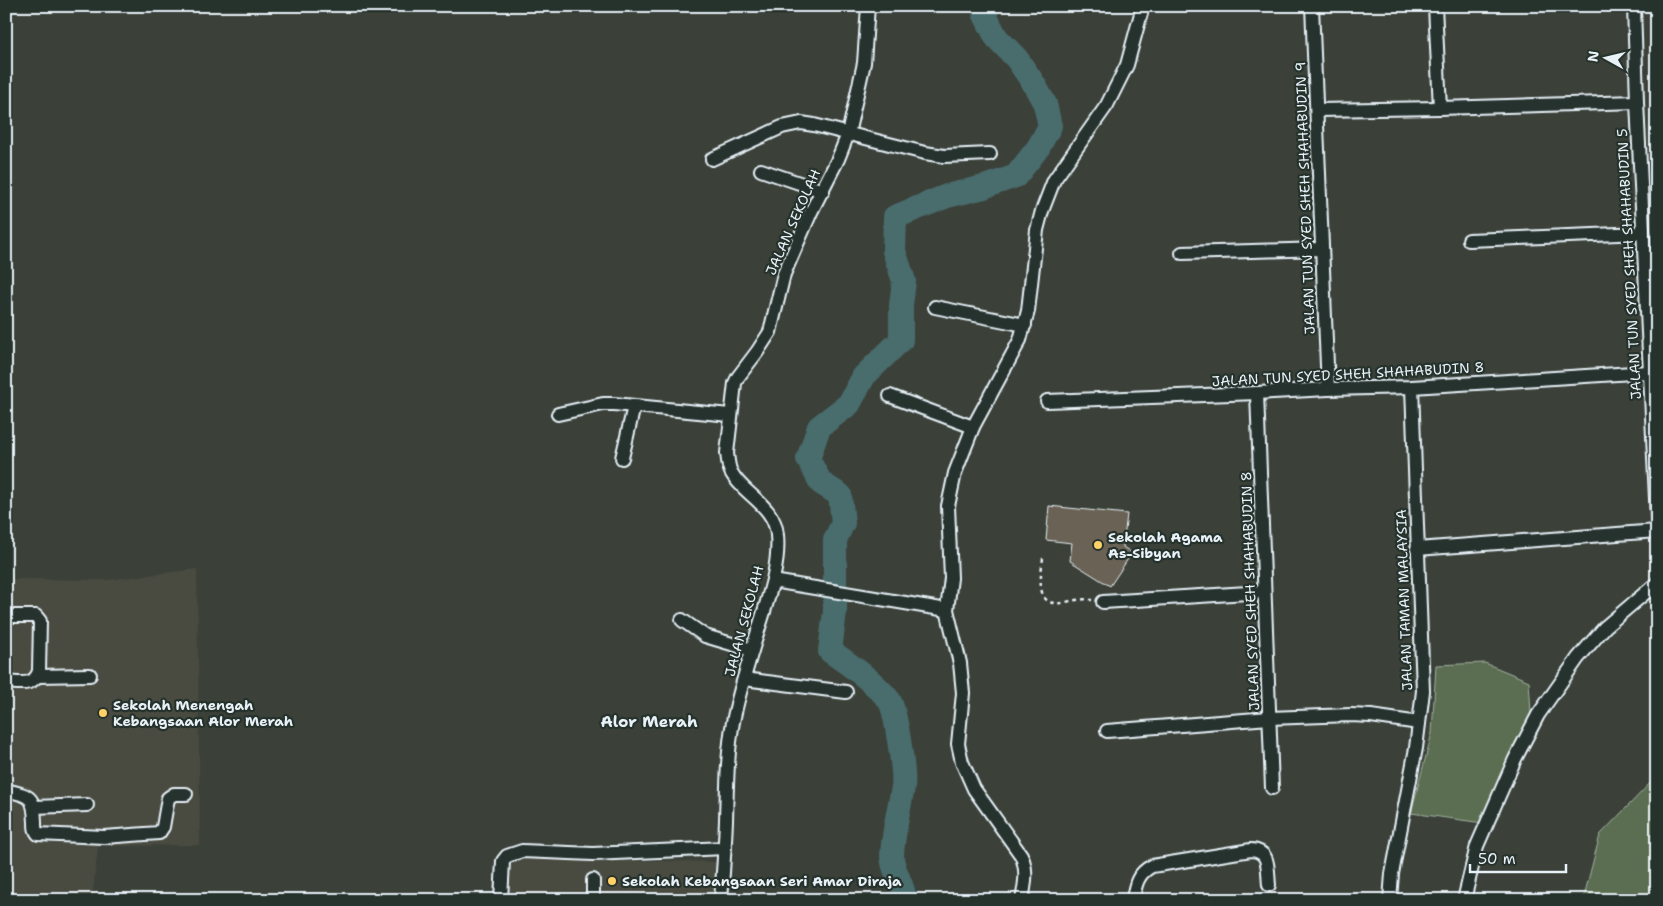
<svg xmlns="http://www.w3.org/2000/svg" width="1663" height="906" font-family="'Shantell Sans',sans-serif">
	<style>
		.built { fill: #494b41 }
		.green { fill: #5c6e51; stroke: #a2b0a4 }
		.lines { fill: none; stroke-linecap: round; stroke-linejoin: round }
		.river { stroke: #486c6d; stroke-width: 24 }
		.building { fill: #6b6254; stroke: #e8f1f8 }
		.minor-casing { stroke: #e8f1f8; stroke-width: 16 }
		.path { stroke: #e8f1f8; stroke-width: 2.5; stroke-dasharray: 4 4; stroke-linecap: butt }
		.minor { stroke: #26332d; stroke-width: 12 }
		.poi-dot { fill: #ffd166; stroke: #26332d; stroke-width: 2 }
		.labels { text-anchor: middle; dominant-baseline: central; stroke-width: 4.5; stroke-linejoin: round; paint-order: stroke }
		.street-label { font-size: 14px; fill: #e8f1f8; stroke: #26332d }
		.poi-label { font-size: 14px; font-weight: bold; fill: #e8f1f8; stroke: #26332d; text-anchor: start }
		.quarter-label { font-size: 16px; font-weight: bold; fill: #e8f1f8; stroke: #26332d }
	</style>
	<rect width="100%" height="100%" fill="#3b4139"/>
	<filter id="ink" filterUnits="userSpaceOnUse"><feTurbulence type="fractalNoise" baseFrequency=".02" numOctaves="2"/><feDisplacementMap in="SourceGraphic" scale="10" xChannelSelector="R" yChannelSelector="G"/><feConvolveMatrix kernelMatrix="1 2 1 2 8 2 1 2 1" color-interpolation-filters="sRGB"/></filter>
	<g filter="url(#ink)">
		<!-- built -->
		<g class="built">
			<path d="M197 569 200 845 98 846 92 900H6V579L108 580Z"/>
			<path d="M505 858 721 862 720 900H504Z"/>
		</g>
		<!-- green -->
		<g class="green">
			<path d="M1485 663 1529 681 1531 713 1504 769 1483 823 1411 813 1432 733 1436 665Z"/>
			<path d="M1657 776V900H1583L1600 835Z"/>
		</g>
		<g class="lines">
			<!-- river -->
			<path class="river" d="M905 900C904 885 892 870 892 856 893 832 899 810 903 787 905 774 896 710 889 700 875 682 849 664 830 651L835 611V540L843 523 840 495 821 483 808 459 819 427 849 404 864 376 901 340V305L904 281 894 251 895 217 947 196 984 187 1016 176 1038 148 1050 126 1045 104 1034 84 1017 59 996 37 984 13 989 6"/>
		</g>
		<!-- building -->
		<path class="building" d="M1049 506 1127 514 1123 547 1132 553 1110 586 1070 561 1072 543 1046 540Z"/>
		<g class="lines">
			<!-- minor casing -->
			<g class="minor-casing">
				<g id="minor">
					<path d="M1312 6 1328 389"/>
					<path d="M1435 6 1440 108"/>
					<path d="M1634 6 1637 102 1657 520"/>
					<path d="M1317 110 1440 108 1637 102"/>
					<path d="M712 159 782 127 801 123 814 125 925 153 944 156 990 154"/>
					<path d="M761 170 823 191"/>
					<path d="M1469 240 1643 233"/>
					<path d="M1182 253 1322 249"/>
					<path d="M935 307 1025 325"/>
					<path d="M1257 393 1272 788"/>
					<path d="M890 396 973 427"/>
					<path d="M1047 401 1257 393 1328 389 1412 387 1649 372"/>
					<path d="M558 414 603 404H614L730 415"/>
					<path d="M622 458 634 406"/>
					<path d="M1417 549 1657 531"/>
					<path d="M773 581 947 610"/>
					<path d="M1103 602 1264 592"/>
					<path d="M682 620 705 636 752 650"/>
					<path d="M38 676 90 675"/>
					<path d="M744 679 846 692"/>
					<path d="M6 682C20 683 34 687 39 671L40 621 36 616H7"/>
					<path d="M1107 731 1269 718 1351 715 1371 716 1419 723"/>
					<path d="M6 790C31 796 34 796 35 822 35 828 35 830 38 834L104 837 159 833 163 827 168 798 174 794H186"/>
					<path d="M34 807 87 805"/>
					<path d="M501 900 503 861 507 856 522 851 593 854 725 848"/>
					<path d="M593 900V880"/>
					<path d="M721 900C723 873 725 847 726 820 727 788 727 754 733 722 739 691 749 661 758 631 767 601 780 567 777 535 775 505 743 495 731 472 728 466 728 460 727 453L735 383 738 377 757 352 770 332 784 274 811 212 838 159 848 134 864 63 868 6"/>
					<path d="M1022 900C1025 884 1028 870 1021 855L974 789 962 762 958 744 963 693 960 663 947 610 951 578 948 506 955 473 973 427 1020 340 1028 311 1037 230 1042 211 1054 180 1107 105 1127 65 1143 6"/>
					<path d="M1133 900C1135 884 1138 873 1152 866L1251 850C1271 851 1267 869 1269 885"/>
					<path d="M1390 900 1392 874 1416 748 1423 691 1412 387"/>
					<path d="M1464 900 1477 846 1515 759 1538 715 1578 658 1605 627 1657 583"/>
				</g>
			</g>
			<!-- path -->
			<path class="path" d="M1043 558C1041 574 1034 607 1061 603 1072 601 1080 598 1092 600"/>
			<!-- minor -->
			<use href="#minor" class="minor"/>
		</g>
	</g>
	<!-- markers -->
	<g class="poi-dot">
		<circle cx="1098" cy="545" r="5"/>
		<circle cx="103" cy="713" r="5"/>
		<circle cx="612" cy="881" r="5"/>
	</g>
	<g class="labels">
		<!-- street labels -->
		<g class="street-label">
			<text transform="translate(1305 198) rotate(-92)">JALAN TUN SYED SHEH SHAHABUDIN 9</text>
			<text transform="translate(793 222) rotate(-66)">JALAN SEKOLAH</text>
			<text transform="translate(1629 264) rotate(-93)">JALAN TUN SYED SHEH SHAHABUDIN 5</text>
			<text transform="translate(1348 374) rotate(-3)">JALAN TUN SYED SHEH SHAHABUDIN 8</text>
			<text transform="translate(1250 591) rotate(-92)">JALAN SYED SHEH SHAHABUDIN 8</text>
			<text transform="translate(1404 600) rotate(-92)">JALAN TAMAN MALAYSIA</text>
			<text transform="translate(744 621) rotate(-75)">JALAN SEKOLAH</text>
		</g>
		<!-- poi labels -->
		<g class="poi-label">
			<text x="1108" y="537">Sekolah Agama<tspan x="1108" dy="16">As-Sibyan</tspan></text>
			<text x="113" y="705">Sekolah Menengah<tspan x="113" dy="16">Kebangsaan Alor Merah</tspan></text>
			<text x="622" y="881">Sekolah Kebangsaan Seri Amar Diraja</text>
		</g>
		<!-- quarter labels -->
		<g class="quarter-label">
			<text x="649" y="721">Alor Merah</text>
		</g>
	</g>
	<!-- margin -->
	<rect width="1663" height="906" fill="none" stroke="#26332d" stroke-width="25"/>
	<rect x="12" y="12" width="1638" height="881" fill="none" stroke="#e8f1f8" stroke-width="2" filter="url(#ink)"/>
	<!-- north arrow -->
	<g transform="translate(1606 58) rotate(278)" stroke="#26332d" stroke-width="4" paint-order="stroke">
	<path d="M0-4L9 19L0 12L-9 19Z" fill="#e8f1f8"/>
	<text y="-8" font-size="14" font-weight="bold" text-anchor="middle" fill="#e8f1f8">N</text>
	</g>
	<!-- scale -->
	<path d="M1470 864v8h96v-8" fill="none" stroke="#e8f1f8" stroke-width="2.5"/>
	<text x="1478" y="864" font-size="15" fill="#e8f1f8" stroke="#26332d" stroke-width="4" paint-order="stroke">50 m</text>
</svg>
